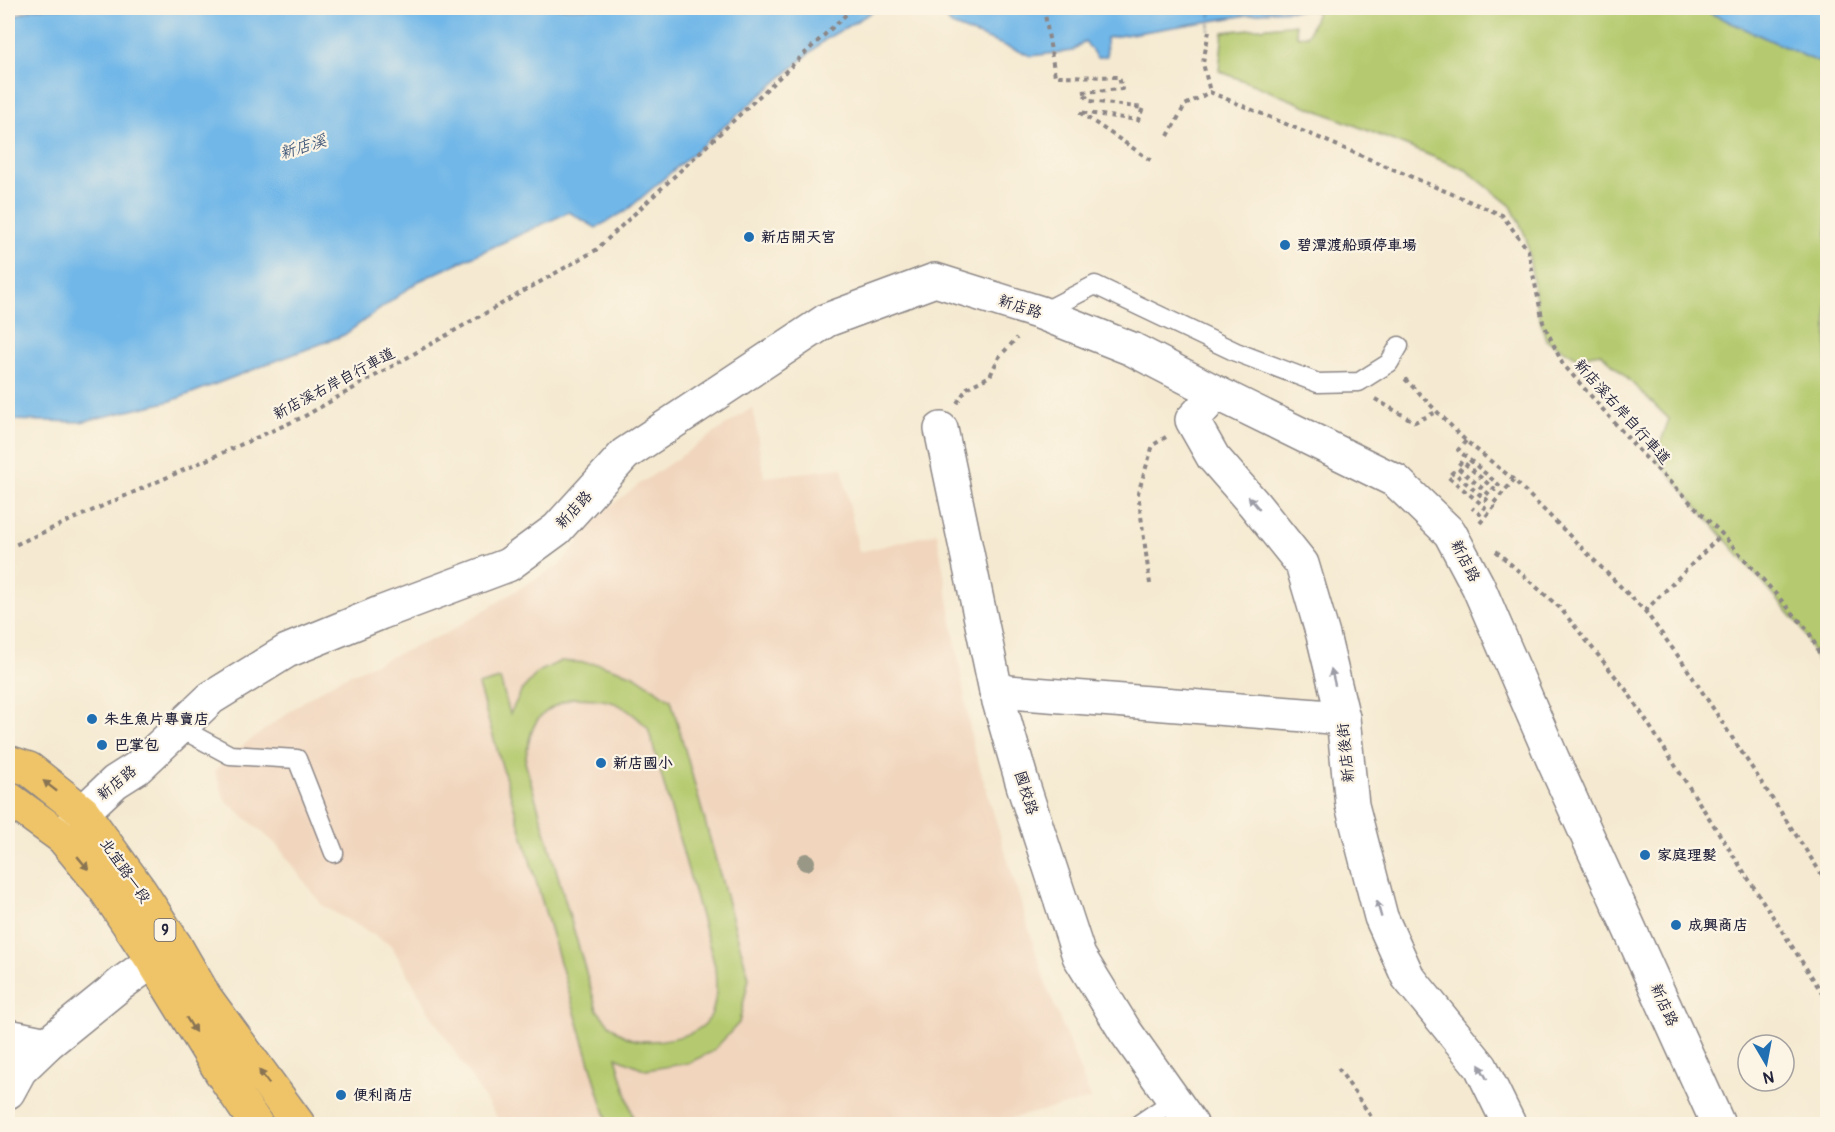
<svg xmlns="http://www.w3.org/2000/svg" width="1835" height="1132" font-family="Pangolin,'LXGW WenKai TC',sans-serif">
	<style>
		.built { fill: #f1d5bd }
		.green { fill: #b5ca6f; stroke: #6c7655; stroke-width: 1.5; fill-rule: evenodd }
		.water { fill: #71b7e8; stroke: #4a6c92; stroke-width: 1.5 }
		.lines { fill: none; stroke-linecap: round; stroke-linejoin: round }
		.ferry { stroke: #3e5678; stroke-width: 1.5; stroke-dasharray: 8 6; stroke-linecap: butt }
		.service-casing { stroke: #8c8686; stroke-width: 21 }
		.minor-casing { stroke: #8c8686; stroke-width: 36 }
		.tertiary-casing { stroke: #8c8686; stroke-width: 36 }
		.primary-casing { stroke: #8c8686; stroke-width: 36 }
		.path { stroke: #8c8686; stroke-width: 4; stroke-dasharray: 4.5 4.5; stroke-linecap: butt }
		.service { stroke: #fff; stroke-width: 18 }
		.minor { stroke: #fff; stroke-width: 33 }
		.tertiary { stroke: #fff; stroke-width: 33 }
		.primary { stroke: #efc469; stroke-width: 33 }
		.tree { fill: #999887 }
		.oneway { fill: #9c9ca7 }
		.oneway2 { fill: #887352 }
		.poi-dot { fill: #1f6fb2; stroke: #fcf5e5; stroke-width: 2 }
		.labels { text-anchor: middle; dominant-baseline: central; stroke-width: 4.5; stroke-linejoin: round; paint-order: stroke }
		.shield { fill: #fcf5e5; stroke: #63616e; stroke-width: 1.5 }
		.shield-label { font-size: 14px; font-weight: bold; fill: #22223b }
		.poi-label { font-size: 15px; font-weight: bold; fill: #22223b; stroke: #fcf5e5; text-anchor: start }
		.street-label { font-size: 15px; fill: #22223b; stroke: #fcf5e5 }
		.water-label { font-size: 16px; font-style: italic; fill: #3e5678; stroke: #fcf5e5 }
	</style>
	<rect width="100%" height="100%" fill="#fcf5e5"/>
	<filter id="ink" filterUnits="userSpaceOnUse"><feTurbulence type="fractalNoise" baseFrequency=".0167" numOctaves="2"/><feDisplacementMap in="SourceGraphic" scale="12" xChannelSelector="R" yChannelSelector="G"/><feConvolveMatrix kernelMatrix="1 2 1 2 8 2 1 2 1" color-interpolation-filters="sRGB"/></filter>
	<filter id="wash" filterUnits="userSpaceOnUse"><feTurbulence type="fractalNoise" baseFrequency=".008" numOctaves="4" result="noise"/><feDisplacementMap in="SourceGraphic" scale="24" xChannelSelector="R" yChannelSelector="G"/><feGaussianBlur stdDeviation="1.35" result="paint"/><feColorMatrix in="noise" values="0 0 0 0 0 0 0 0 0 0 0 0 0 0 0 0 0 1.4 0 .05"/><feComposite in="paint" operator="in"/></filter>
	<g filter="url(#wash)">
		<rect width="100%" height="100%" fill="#f5ead1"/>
		<!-- built -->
		<path class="built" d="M753 407 764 477 842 468 859 552 937 533 973 746 1045 982 1091 1099 989 1124H501L430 1013 391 945 322 905 277 845 225 800 215 771 230 755 304 701 339 679 447 633 560 564 604 511 641 483Z"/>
		<!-- green -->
		<g class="green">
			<path d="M1312 8H1699L1827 66V683L1801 627 1655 458 1669 419 1601 353 1576 357 1546 340 1538 312 1526 237 1511 206 1466 170 1219 71 1223 32 1295 24 1297 36 1308 35 1317 12 1311 10Z"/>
			<path d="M561 661 599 664 634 675 671 700 749 978 739 1023 712 1052 688 1063 646 1070 616 1057 635 1124H608L478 685 500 679 510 714 522 690 538 672ZM572 698C611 699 620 700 648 728L715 966C716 982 718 1001 710 1017 700 1038 648 1046 629 1038 615 1032 606 1021 597 1010L525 762C532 722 534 714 572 698Z"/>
		</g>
		<!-- water -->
		<g class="water">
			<path d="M36 8H879L826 39 626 211 596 228 569 212 419 281 344 335 171 401 81 422 8 420V18Z"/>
			<path d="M939 8H1312L1311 10 1273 11 1106 38 1107 56 1097 58 1085 41 1072 51 1031 56 951 25Z"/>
			<path d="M1699 8H1827V66Z"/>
		</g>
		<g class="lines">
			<!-- ferry -->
			<path class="ferry" d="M1209 31 1211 8"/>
		</g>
	</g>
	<g filter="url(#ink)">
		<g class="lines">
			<!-- service casing -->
			<g class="service-casing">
				<g id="service">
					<path d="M1041 313 1095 285 1236 352 1318 383 1359 382 1389 363 1399 346"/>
					<path d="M180 728 230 755 297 759 334 853"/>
					<path d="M1139 1124 1173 1101"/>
				</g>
			</g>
			<!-- minor casing -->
			<g class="minor-casing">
				<g id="minor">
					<path d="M1217 393 1192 420 1213 457 1254 504 1302 564 1323 635 1343 718 1352 805 1381 917 1408 977 1481 1067 1509 1124"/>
					<path d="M941 429 996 691 1023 785 1079 956 1125 1031 1191 1124"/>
					<path d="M996 691 1343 718"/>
					<path d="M65 835 83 812 115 782 137 768 211 698 287 651 380 613 508 565 557 529 625 454 827 320 935 280 1041 313 1132 349 1217 393 1396 481 1450 533 1478 586 1553 760 1718 1124"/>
					<path d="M8 1036 47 1044"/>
				</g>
			</g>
			<!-- tertiary casing -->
			<g class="tertiary-casing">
				<path id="tertiary" d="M8 1092 20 1070 47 1044 122 983 175 945"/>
			</g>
			<!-- primary casing -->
			<g class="primary-casing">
				<g id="primary">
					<path d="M8 762 29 769 83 812 140 891 175 945 205 997 298 1124"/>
					<path d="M8 798 63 838 105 889 153 961 221 1072 256 1124"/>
				</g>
			</g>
			<!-- path -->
			<g class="path">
				<path d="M1044 8 1055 76 1119 77 1122 89 1082 92 1090 101 1143 108 1138 120 1079 112 1152 161"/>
				<path d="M1209 31 1203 63 1210 92"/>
				<path d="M1168 136 1185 105 1210 92 1502 215 1528 250 1543 322 1562 363 1642 454 1722 534 1808 630 1828 671"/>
				<path d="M1405 379 1466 441 1514 480 1645 611 1684 664 1828 884"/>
				<path d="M1375 399 1415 422 1436 412"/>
				<path d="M957 403 967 388 990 376 999 357 1017 338"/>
				<path d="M1466 441 1458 450 1499 485 1495 490 1462 461 1457 467 1490 495 1486 500 1453 472 1448 477 1485 507 1480 514 1472 508"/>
				<path d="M1480 523 1494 507 1492 505 1514 480"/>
				<path d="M8 548 303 417 596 250 853 8"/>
				<path d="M1496 551 1560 608 1627 691 1828 1002"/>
				<path d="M1150 584 1138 493 1153 445 1166 437"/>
				<path d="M1645 611 1722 534"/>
				<path d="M1338 1068 1374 1121 1368 1124"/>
			</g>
			<!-- service -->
			<use href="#service" class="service"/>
			<!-- minor -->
			<use href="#minor" class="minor"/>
			<!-- tertiary -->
			<use href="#tertiary" class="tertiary"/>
			<!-- primary -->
			<use href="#primary" class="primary"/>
		</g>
		<!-- trees -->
		<circle class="tree" cx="806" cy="862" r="9"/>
		<!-- one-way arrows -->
		<defs><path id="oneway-solid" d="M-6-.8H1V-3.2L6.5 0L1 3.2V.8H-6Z" transform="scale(1.5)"/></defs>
		<g class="oneway">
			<use href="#oneway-solid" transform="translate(1254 503) rotate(-130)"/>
			<use href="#oneway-solid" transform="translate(1333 677) rotate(-104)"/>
			<use href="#oneway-solid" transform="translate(1379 909) rotate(-106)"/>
			<use href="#oneway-solid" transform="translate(1483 1072) rotate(-119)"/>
		</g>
		<g class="oneway2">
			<use href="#oneway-solid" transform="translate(50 786) rotate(-142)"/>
			<use href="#oneway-solid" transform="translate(83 863) rotate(50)"/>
			<use href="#oneway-solid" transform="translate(191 1025) rotate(58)"/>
			<use href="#oneway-solid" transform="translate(264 1077) rotate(-126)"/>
		</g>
	</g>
	<!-- markers -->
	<g class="poi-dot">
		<circle cx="749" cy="237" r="6"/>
		<circle cx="1285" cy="245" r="6"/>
		<circle cx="92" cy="719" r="6"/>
		<circle cx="102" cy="745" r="6"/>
		<circle cx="601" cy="763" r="6"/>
		<circle cx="1645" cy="855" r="6"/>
		<circle cx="1676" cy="925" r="6"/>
		<circle cx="341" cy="1095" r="6"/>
	</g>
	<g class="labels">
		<!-- shield labels -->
		<rect class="shield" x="154.5" y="919" width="21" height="22" rx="4.5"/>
		<g class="shield-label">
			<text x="165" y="930">9</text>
		</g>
		<!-- poi labels -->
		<g class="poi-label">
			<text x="761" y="237">新店開天宮</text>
			<text x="1297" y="245">碧潭渡船頭停車場</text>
			<text x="104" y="719">朱生魚片專賣店</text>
			<text x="114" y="745">巴掌包</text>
			<text x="613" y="763">新店國小</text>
			<text x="1657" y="855">家庭理髮</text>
			<text x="1688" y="925">成興商店</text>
			<text x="353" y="1095">便利商店</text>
		</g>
		<!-- street labels -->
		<g class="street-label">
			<text transform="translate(1020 307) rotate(18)">新店路</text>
			<text transform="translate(334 384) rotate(-28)">新店溪右岸自行車道</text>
			<text transform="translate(1622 412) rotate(48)">新店溪右岸自行車道</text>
			<text transform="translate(574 510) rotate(-47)">新店路</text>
			<text transform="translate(1465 561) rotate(63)">新店路</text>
			<text transform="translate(1346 753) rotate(-96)">新店後街</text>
			<text transform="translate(117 783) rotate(-39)">新店路</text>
			<text transform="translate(1026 793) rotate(73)">國校路</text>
			<text transform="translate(125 871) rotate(55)">北宜路一段</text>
			<text transform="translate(1664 1005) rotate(66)">新店路</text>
		</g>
		<!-- water labels -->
		<g class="water-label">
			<text transform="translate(303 147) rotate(-17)">新店溪</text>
		</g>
	</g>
	<!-- margin -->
	<rect width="1835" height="1132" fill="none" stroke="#fcf5e5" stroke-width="30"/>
	<!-- north arrow -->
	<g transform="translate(1766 1063) rotate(170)"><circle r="28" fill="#fcf5e5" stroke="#a5a1a1" stroke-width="1.5"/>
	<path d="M0-4.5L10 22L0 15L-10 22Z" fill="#1f6fb2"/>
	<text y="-9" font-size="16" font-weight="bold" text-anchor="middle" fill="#22223b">N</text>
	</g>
</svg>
